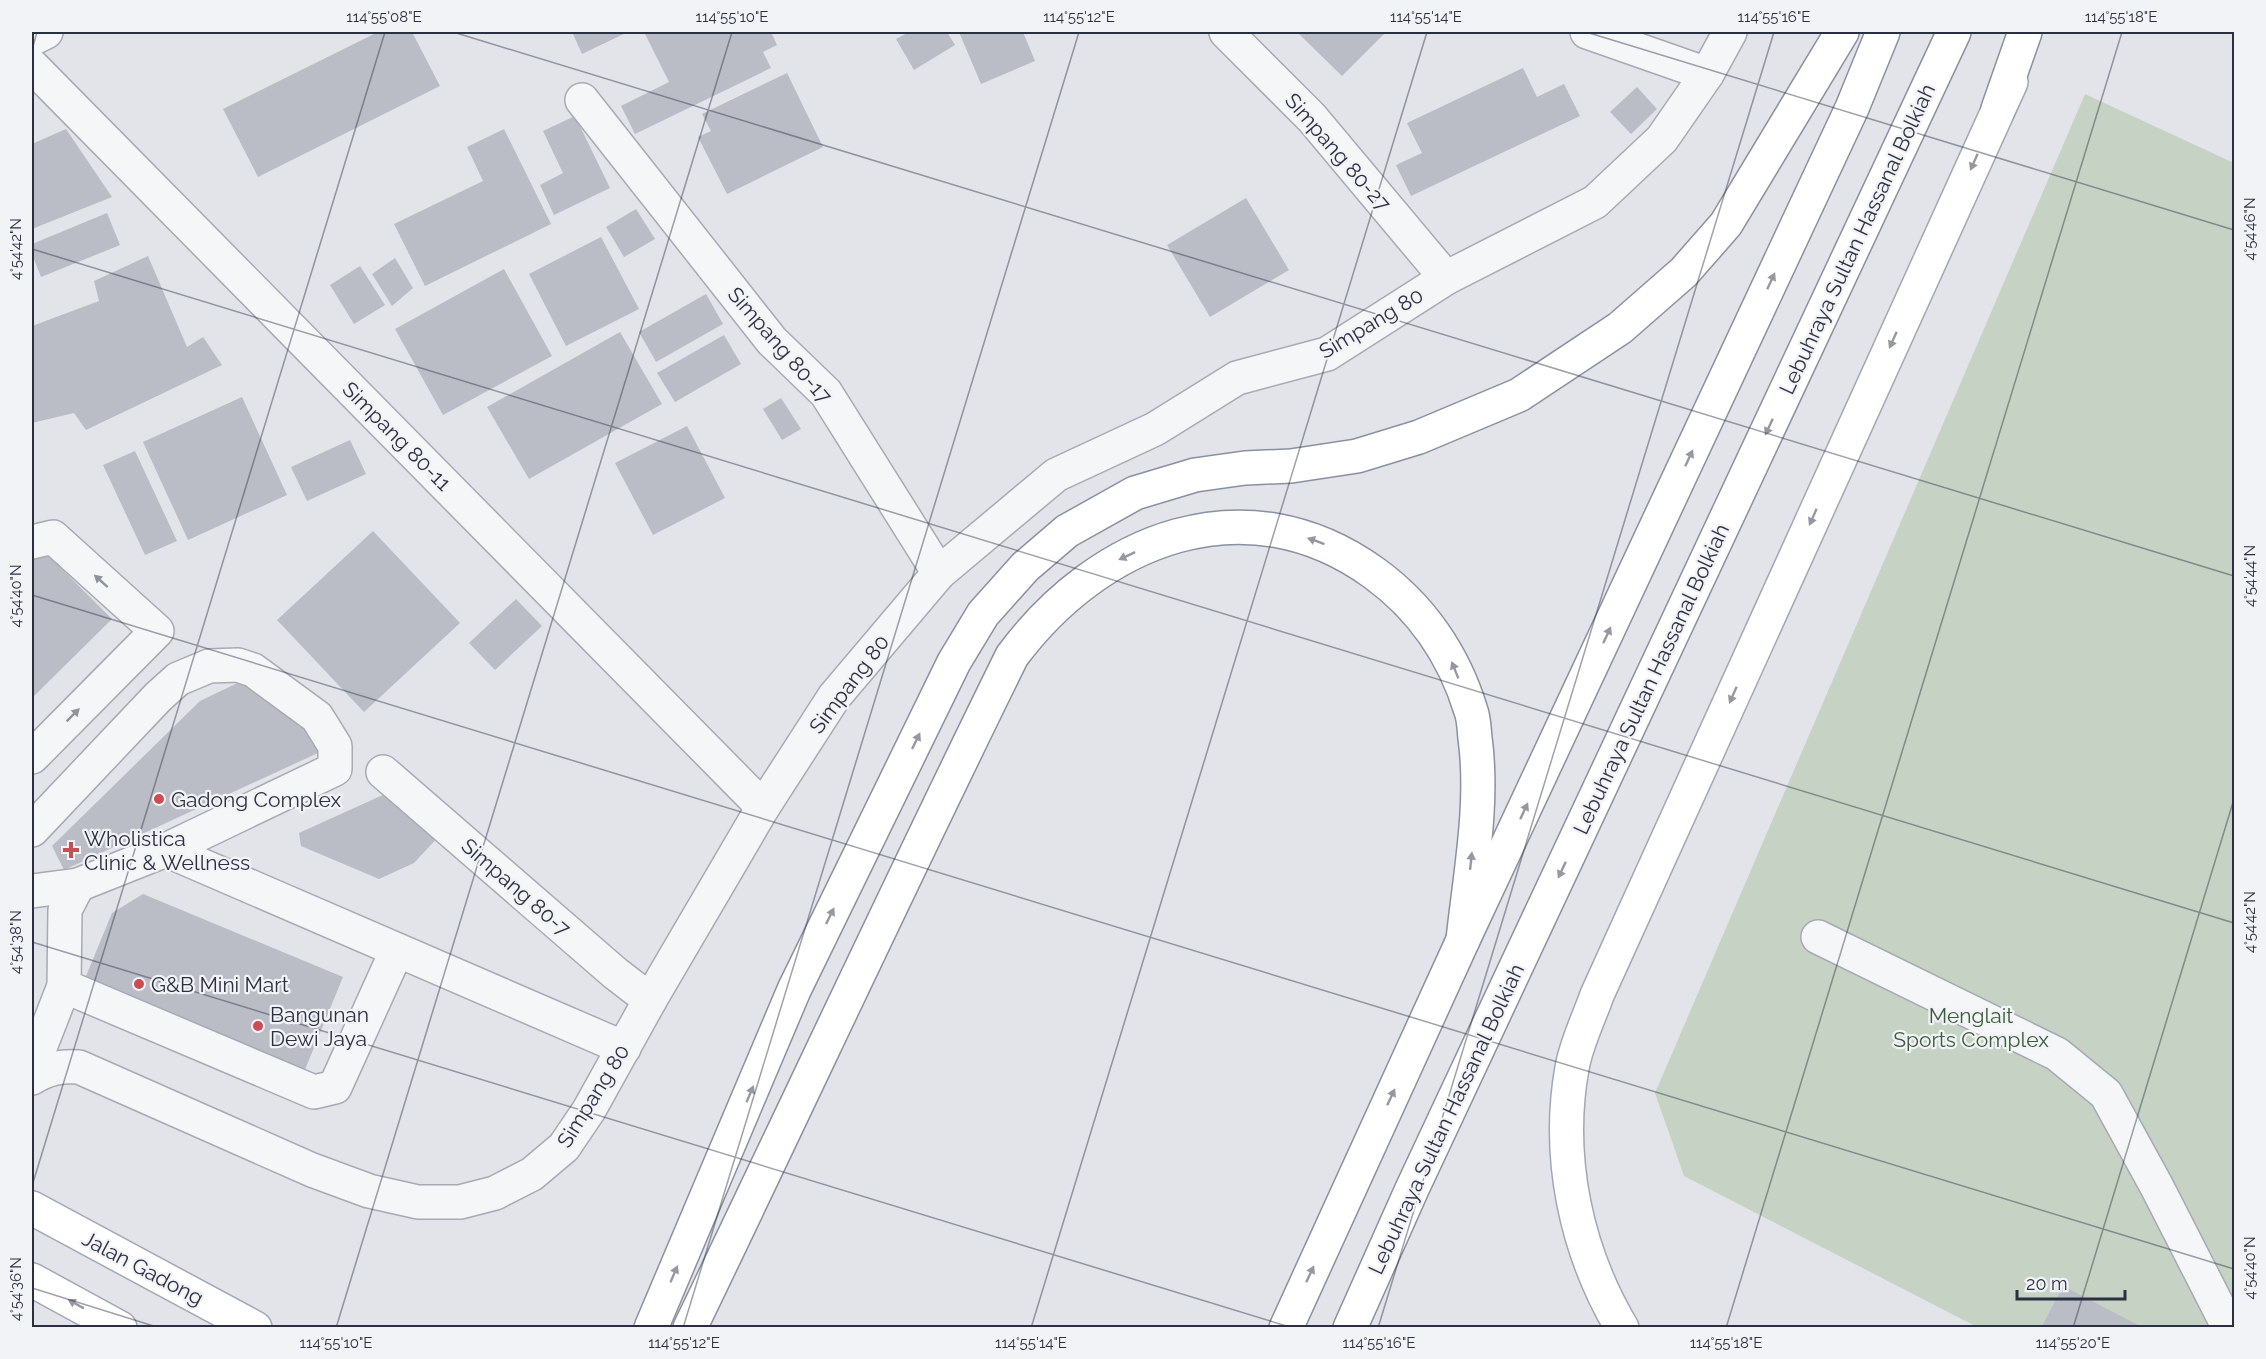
<svg xmlns="http://www.w3.org/2000/svg" width="2266" height="1359" font-family="Raleway,sans-serif">
	<style>
		.green { fill: #c6d3c4 }
		.building { fill: #babdc6 }
		.lines { fill: none; stroke-linecap: round; stroke-linejoin: round }
		.minor-casing { stroke: #a7aab4; stroke-width: 36 }
		.major-casing { stroke: #a2a7b5; stroke-width: 36 }
		.highway-casing { stroke: #8a90a0; stroke-width: 36 }
		.minor { stroke: #f5f6f8; stroke-width: 33 }
		.major { stroke: #fff; stroke-width: 33 }
		.highway { stroke: #fff; stroke-width: 33 }
		.oneway { fill: #9598a0 }
		.oneway2 { fill: #90939c }
		.ticks { fill: none; stroke: #2b3041; stroke-width: 1.5; stroke-opacity: 0.45 }
		.poi-dot { fill: #c94d52; stroke: #f2f3f7; stroke-width: 2 }
		.labels { text-anchor: middle; dominant-baseline: central; stroke-width: 4.5; stroke-linejoin: round; paint-order: stroke }
		.street-label { font-size: 21px; fill: #2b3041; stroke: #f2f3f7 }
		.poi-label { font-size: 21px; fill: #2b3041; stroke: #f2f3f7; text-anchor: start }
		.park-label { font-size: 21px; fill: #3b5c39; stroke: #f2f3f7 }
		.neatline { fill: none; stroke: #2b3041; stroke-width: 2 }
		.ticks-label { font-size: 15px; text-anchor: middle; fill: #2b3041 }
	</style>
	<rect width="100%" height="100%" fill="#e2e4ea"/>
	<!-- green -->
	<path class="green" d="M2085 94 2234 163V1327H1977L1684 1176 1655 1093Z"/>
	<!-- building -->
	<g class="building">
		<path d="M378 32H412L440 86 258 177 223 109Z"/>
		<path d="M578 32H628L582 54 573 34Z"/>
		<path d="M644 32H771L777 45 763 52 771 68 635 134 621 106 669 82Z"/>
		<path d="M909 32H947L955 45 914 70 896 39Z"/>
		<path d="M959 32H1023L1035 61 981 84Z"/>
		<path d="M1297 32H1386L1342 76Z"/>
		<path d="M1523 68 1537 97 1564 84 1580 116 1411 196 1396 165 1422 153 1407 123Z"/>
		<path d="M787 73 823 147 727 194 698 137 711 131 702 114Z"/>
		<path d="M1637 87 1657 109 1631 134 1610 112Z"/>
		<path d="M575 116 610 188 554 215 540 185 563 173 543 131Z"/>
		<path d="M66 129 112 197 32 229V144Z"/>
		<path d="M504 129 551 224 425 286 394 224 483 181 467 147Z"/>
		<path d="M1246 198 1289 270 1210 317 1167 245Z"/>
		<path d="M636 209 655 239 624 257 606 227Z"/>
		<path d="M107 213 120 245 41 277 32 254V244Z"/>
		<path d="M601 237 639 309 566 346 529 274Z"/>
		<path d="M148 256 187 347 203 337 222 365 86 430 74 413 32 423V326L99 301 94 281Z"/>
		<path d="M395 258 413 288 392 306 372 274Z"/>
		<path d="M360 266 385 305 354 324 330 285Z"/>
		<path d="M504 269 552 356 443 415 395 329Z"/>
		<path d="M706 294 723 324 656 362 639 332Z"/>
		<path d="M620 332 662 404 529 479 487 407Z"/>
		<path d="M724 335 741 364 675 402 657 373Z"/>
		<path d="M242 397 287 495 188 540 143 442Z"/>
		<path d="M781 398 801 429 782 440 763 409Z"/>
		<path d="M687 426 725 498 653 535 615 463Z"/>
		<path d="M350 440 366 474 307 501 291 467Z"/>
		<path d="M135 451 177 541 145 555 103 465Z"/>
		<path d="M373 531 460 623 364 712 277 620Z"/>
		<path d="M42 549 112 619 32 698V560Z"/>
		<path d="M516 599 542 626 495 670 469 643Z"/>
		<path d="M250 677 306 717 318 753 64 870 52 846 200 701Z"/>
		<path d="M385 794 441 834 414 863 379 879 301 846 299 833Z"/>
		<path d="M143 894 343 977 304 1072 84 981 112 913Z"/>
		<path d="M2063 1286 2144 1328H2041Z"/>
	</g>
	<g class="lines">
		<!-- minor casing -->
		<g class="minor-casing">
			<g id="minor">
				<path d="M1226 32 1312 118 1446 278"/>
				<path d="M1587 32 1707 74"/>
				<path d="M32 39 46 32"/>
				<path d="M32 66 763 807"/>
				<path d="M582 100 772 341 826 393 939 573"/>
				<path d="M32 542 53 537 157 631 32 757"/>
				<path d="M383 772 615 973 650 1000"/>
				<path d="M32 830 158 697 178 679 209 666 238 665 253 670 317 717 335 746V769L166 850 78 885 32 891"/>
				<path d="M166 850 624 1048"/>
				<path d="M1818 937 2057 1054 2106 1094 2157 1187 2229 1328"/>
				<path d="M64 986 314 1092 335 1087 397 950"/>
				<path d="M32 1068 64 986 65 910 78 885"/>
				<path d="M32 1078C48 1068 61 1066 79 1067L312 1170 369 1191 418 1202H460L495 1193 532 1174 564 1147 589 1110 650 1000 763 807 834 697 939 573 1056 475 1155 429 1237 378 1327 354 1446 278 1595 202 1662 139 1707 74 1730 32"/>
			</g>
		</g>
		<!-- major casing -->
		<g class="major-casing">
			<g id="major">
				<path d="M32 1208 255 1328"/>
				<path d="M32 1280 120 1328"/>
				<path d="M1622 1328C1576 1251 1556 1157 1572 1068 1576 1044 1589 1018 1597 995L2011 82"/>
			</g>
		</g>
		<!-- highway casing -->
		<g class="highway-casing">
			<g id="highway">
				<path d="M1998 109 2025 32"/>
				<path d="M651 1328 794 990 954 662 983 614 1025 567 1067 531 1135 493 1195 475 1245 468 1291 466 1357 456 1419 437 1519 395 1620 328 1684 272 1726 224 1842 32"/>
				<path d="M690 1328C798 1104 902 879 1012 656 1099 539 1245 480 1374 573 1421 607 1454 655 1471 711 1474 719 1474 729 1475 738 1484 804 1470 874 1463 940"/>
				<path d="M1286 1328 1463 940 1852 108 1883 32"/>
				<path d="M1350 1328 1412 1189 1954 32"/>
			</g>
		</g>
		<!-- minor -->
		<use href="#minor" class="minor"/>
		<!-- major -->
		<use href="#major" class="major"/>
		<!-- highway -->
		<use href="#highway" class="highway"/>
	</g>
	<!-- one-way arrows -->
	<defs><path id="oneway-solid" d="M-6-.8H1V-3.2L6.5 0L1 3.2V.8H-6Z" transform="scale(1.5)"/></defs>
	<g class="oneway">
		<use href="#oneway-solid" transform="translate(1974 162) rotate(114)"/>
		<use href="#oneway-solid" transform="translate(1771 281) rotate(-65)"/>
		<use href="#oneway-solid" transform="translate(1893 340) rotate(114)"/>
		<use href="#oneway-solid" transform="translate(1769 427) rotate(115)"/>
		<use href="#oneway-solid" transform="translate(1689 458) rotate(-65)"/>
		<use href="#oneway-solid" transform="translate(1813 517) rotate(114)"/>
		<use href="#oneway-solid" transform="translate(1316 541) rotate(-160)"/>
		<use href="#oneway-solid" transform="translate(1127 556) rotate(155)"/>
		<use href="#oneway-solid" transform="translate(1607 635) rotate(-65)"/>
		<use href="#oneway-solid" transform="translate(1455 670) rotate(-112)"/>
		<use href="#oneway-solid" transform="translate(1733 695) rotate(114)"/>
		<use href="#oneway-solid" transform="translate(916 741) rotate(-64)"/>
		<use href="#oneway-solid" transform="translate(1524 811) rotate(-65)"/>
		<use href="#oneway-solid" transform="translate(1471 861) rotate(-84)"/>
		<use href="#oneway-solid" transform="translate(1562 870) rotate(115)"/>
		<use href="#oneway-solid" transform="translate(830 916) rotate(-64)"/>
		<use href="#oneway-solid" transform="translate(750 1094) rotate(-67)"/>
		<use href="#oneway-solid" transform="translate(1391 1097) rotate(-65)"/>
		<use href="#oneway-solid" transform="translate(674 1274) rotate(-67)"/>
		<use href="#oneway-solid" transform="translate(1310 1274) rotate(-65)"/>
		<use href="#oneway-solid" transform="translate(76 1304) rotate(-151)"/>
	</g>
	<g class="oneway2">
		<use href="#oneway-solid" transform="translate(101 581) rotate(-138)"/>
		<use href="#oneway-solid" transform="translate(73 715) rotate(-45)"/>
	</g>
	<!-- ticks -->
	<path class="ticks" d="M453 32 2234 576M1586 32 2234 230M32 50 37 32M32 249 2234 923M32 595 2234 1269M32 942 1293 1328M32 1186 385 32M32 1288 160 1328M336 1328 732 32M683 1328 1079 32M1031 1328 1427 32M1378 1328 1774 32M1726 1328 2122 32M2073 1328 2234 799"/>
	<!-- markers -->
	<g class="poi-dot">
		<circle cx="159" cy="799" r="6"/>
		<path d="M68 841h6v6h6v6h-6v6h-6v-6h-6v-6h6z"/>
		<circle cx="139" cy="984" r="6"/>
		<circle cx="258" cy="1026" r="6"/>
	</g>
	<g class="labels">
		<!-- street labels -->
		<g class="street-label">
			<text transform="translate(1338 152) rotate(49)">Simpang 80-27</text>
			<text transform="translate(1857 239) rotate(-65)">Lebuhraya Sultan Hassanal Bolkiah</text>
			<text transform="translate(1371 323) rotate(-31)">Simpang 80</text>
			<text transform="translate(780 345) rotate(49)">Simpang 80-17</text>
			<text transform="translate(397 436) rotate(45)">Simpang 80-11</text>
			<text transform="translate(1651 679) rotate(-65)">Lebuhraya Sultan Hassanal Bolkiah</text>
			<text transform="translate(849 684) rotate(-53)">Simpang 80</text>
			<text transform="translate(516 887) rotate(41)">Simpang 80-7</text>
			<text transform="translate(593 1096) rotate(-58)">Simpang 80</text>
			<text transform="translate(1446 1119) rotate(-65)">Lebuhraya Sultan Hassanal Bolkiah</text>
			<text transform="translate(143 1268) rotate(28)">Jalan Gadong</text>
		</g>
		<!-- poi labels -->
		<g class="poi-label">
			<text x="171" y="799">Gadong Complex</text>
			<text x="84" y="838">Wholistica<tspan x="84" dy="24">Clinic &amp; Wellness</tspan></text>
			<text x="151" y="984">G&amp;B Mini Mart</text>
			<text x="270" y="1014">Bangunan<tspan x="270" dy="24">Dewi Jaya</tspan></text>
		</g>
		<!-- park labels -->
		<g class="park-label">
			<text x="1971" y="1015">Menglait<tspan x="1971" dy="24">Sports Complex</tspan></text>
		</g>
	</g>
	<!-- border -->
	<rect width="2266" height="1359" fill="none" stroke="#f2f3f7" stroke-width="66"/>
	<!-- scale -->
	<path d="M2017 1290v9h108v-9" fill="none" stroke="#2b3041" stroke-width="3"/>
	<text x="2026" y="1290" font-size="18" fill="#2b3041" stroke="#f2f3f7" stroke-width="4.5" paint-order="stroke">20 m</text>
	<rect x="33" y="33" width="2200" height="1293" class="neatline"/>
	<g class="ticks-label">
		<text x="384" y="22">114°55'08"E</text>
		<text x="732" y="22">114°55'10"E</text>
		<text x="1079" y="22">114°55'12"E</text>
		<text x="1426" y="22">114°55'14"E</text>
		<text x="1774" y="22">114°55'16"E</text>
		<text x="2121" y="22">114°55'18"E</text>
		<text transform="translate(2250 229) rotate(-90)" y="5">4°54'46"N</text>
		<text transform="translate(16 249) rotate(-90)" y="5">4°54'42"N</text>
		<text transform="translate(2250 576) rotate(-90)" y="5">4°54'44"N</text>
		<text transform="translate(16 596) rotate(-90)" y="5">4°54'40"N</text>
		<text transform="translate(2250 922) rotate(-90)" y="5">4°54'42"N</text>
		<text transform="translate(16 942) rotate(-90)" y="5">4°54'38"N</text>
		<text transform="translate(2250 1268) rotate(-90)" y="5">4°54'40"N</text>
		<text transform="translate(16 1289) rotate(-90)" y="5">4°54'36"N</text>
		<text x="336" y="1348">114°55'10"E</text>
		<text x="684" y="1348">114°55'12"E</text>
		<text x="1031" y="1348">114°55'14"E</text>
		<text x="1379" y="1348">114°55'16"E</text>
		<text x="1726" y="1348">114°55'18"E</text>
		<text x="2073" y="1348">114°55'20"E</text>
	</g>
</svg>
